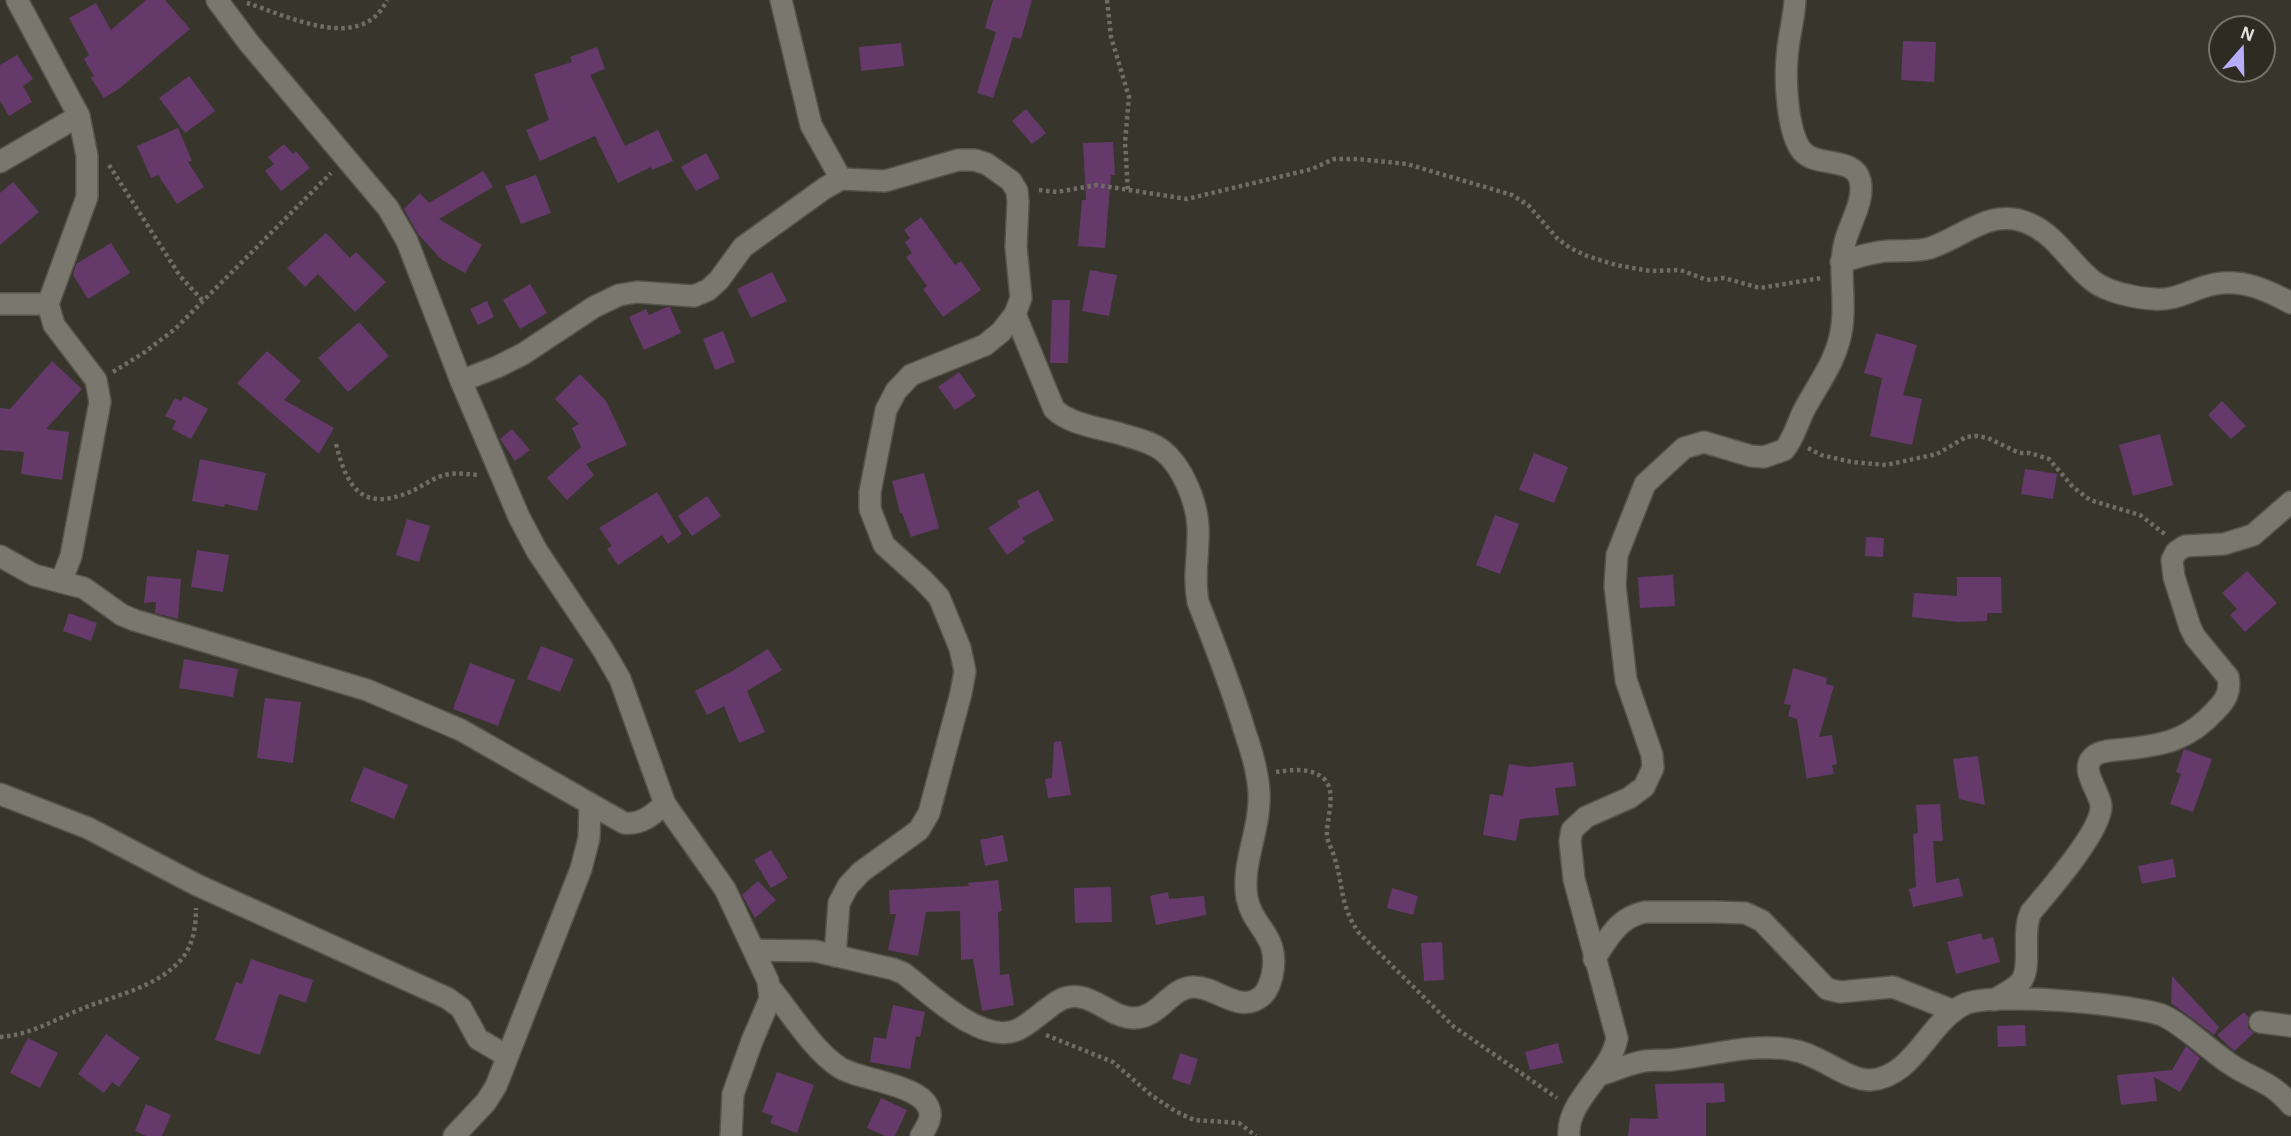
<svg xmlns="http://www.w3.org/2000/svg" width="2291" height="1136" font-family="'Alegreya Sans',sans-serif">
	<style>
		.building { fill: #653a6b }
		.lines { fill: none; stroke-linecap: round; stroke-linejoin: round }
		.minor-casing { stroke: #55534b; stroke-width: 24 }
		.path { stroke: #6f6d66; stroke-width: 4.5; stroke-dasharray: 3.5 3.5; stroke-linecap: butt }
		.minor { stroke: #7a786e; stroke-width: 21 }
	</style>
	<rect width="100%" height="100%" fill="#37352c"/>
	<!-- building -->
	<g class="building">
		<path d="M146 0H165L190 29 120 88 104 98 91 78 94 76 84 59 89 55 69 18 96 3 111 30Z"/>
		<path d="M993 0H1032L1021 39 1013 37 993 98 977 93 996 32 985 28Z"/>
		<path d="M1903 41 1936 42 1934 82 1901 80Z"/>
		<path d="M901 43 904 66 861 71 859 47Z"/>
		<path d="M597 47 605 69 590 75 625 146 658 130 673 161 652 170 651 167 618 183 595 136 540 161 526 130 549 120 534 74 572 62 570 57Z"/>
		<path d="M17 55 33 79 23 86 32 102 9 116 0 101V65Z"/>
		<path d="M189 76 215 111 185 133 159 98Z"/>
		<path d="M1026 109 1046 133 1032 144 1012 121Z"/>
		<path d="M178 128 192 161 188 162 204 187 177 204 158 175 151 178 137 146Z"/>
		<path d="M1113 142 1115 175H1111L1105 248 1078 246 1082 200H1086L1083 143Z"/>
		<path d="M284 144 293 154 296 151 310 168 281 191 265 171 274 164 268 157Z"/>
		<path d="M706 153 720 178 696 191 681 167Z"/>
		<path d="M483 171 493 187 439 219 482 245 465 273 442 260 418 234 404 209 420 193 429 203Z"/>
		<path d="M536 175 551 213 521 224 505 186Z"/>
		<path d="M13 182 39 212 0 245V193Z"/>
		<path d="M921 217 955 265 961 261 981 290 943 317 923 289 927 286 906 257 912 253 905 242 910 238 904 230Z"/>
		<path d="M326 233 350 258 356 252 386 282 355 312 318 274 305 287 287 268Z"/>
		<path d="M111 243 130 273 88 299 73 275 76 264Z"/>
		<path d="M1090 270 1117 275 1109 316 1082 311Z"/>
		<path d="M772 272 787 301 751 318 737 289Z"/>
		<path d="M530 284 547 313 520 329 503 300Z"/>
		<path d="M1052 300H1070L1068 363H1050Z"/>
		<path d="M487 301 494 317 478 325 470 309Z"/>
		<path d="M667 307H670L681 333 644 350 629 317 646 309 649 315Z"/>
		<path d="M359 322 389 356 348 392 318 358Z"/>
		<path d="M723 331 735 362 715 370 703 339Z"/>
		<path d="M1876 333 1917 345 1903 395 1922 399 1912 445 1870 436 1882 378 1864 373Z"/>
		<path d="M267 351 301 381 284 400 334 428 319 454 237 383Z"/>
		<path d="M52 361 82 389 46 429 69 432 62 480 21 474 24 452 0 450V408L10 409Z"/>
		<path d="M959 372 976 396 955 410 938 387Z"/>
		<path d="M580 374 606 401 627 445 586 464 594 475 567 500 547 478 581 447 572 428 579 424 555 399Z"/>
		<path d="M184 396 208 409 191 439 172 429 176 421 165 416 175 398 181 401Z"/>
		<path d="M2222 401 2246 426 2231 439 2208 415Z"/>
		<path d="M512 429 530 450 515 461 500 439Z"/>
		<path d="M2160 434 2173 485 2133 496 2119 445Z"/>
		<path d="M1534 453 1568 467 1554 503 1519 490Z"/>
		<path d="M200 459 266 473 257 511 225 504 224 507 192 501Z"/>
		<path d="M2025 469 2057 474 2053 499 2021 494Z"/>
		<path d="M924 473 939 528 911 537 902 513H900L892 481Z"/>
		<path d="M1038 490 1054 520 1022 538 1025 542 1007 555 988 528 1020 507 1017 501Z"/>
		<path d="M657 492 682 534 668 544 662 535 618 565 607 549 612 546 599 528Z"/>
		<path d="M707 496 721 516 692 536 678 516Z"/>
		<path d="M1495 515 1519 524 1500 574 1476 565Z"/>
		<path d="M407 519 430 526 419 562 396 555Z"/>
		<path d="M1866 537 1884 538 1883 557 1865 556Z"/>
		<path d="M197 550 229 555 223 592 191 587Z"/>
		<path d="M2247 571 2277 603 2245 632 2230 615 2237 609 2222 593Z"/>
		<path d="M1673 575 1675 606 1640 608 1638 577Z"/>
		<path d="M147 576 181 579 178 619 155 613 156 602 144 603Z"/>
		<path d="M1957 577H2001L2002 613H1987V621L1958 622 1912 617 1914 593 1957 596Z"/>
		<path d="M69 613 97 623 91 641 63 631Z"/>
		<path d="M541 646 574 659 560 692 527 679Z"/>
		<path d="M768 649 782 670 747 691 765 732 739 743 724 706 707 715 695 691 734 670Z"/>
		<path d="M184 659 238 669 233 697 179 688Z"/>
		<path d="M470 663 515 680 498 726 453 709Z"/>
		<path d="M1793 668 1827 678 1826 684 1834 686 1819 737 1832 735 1837 764 1832 765 1834 774 1808 778 1807 781 1797 719 1788 716 1791 705 1784 704Z"/>
		<path d="M265 698 301 702 293 763 257 758Z"/>
		<path d="M1061 741 1071 795 1048 798 1045 779 1052 778 1054 742Z"/>
		<path d="M2184 749 2212 759 2193 812 2170 804 2181 774 2176 772Z"/>
		<path d="M1978 756 1985 805 1959 799 1953 759Z"/>
		<path d="M1573 762 1576 786 1555 788 1559 815 1520 819 1516 841 1483 835 1490 794 1503 796 1509 764 1530 767Z"/>
		<path d="M364 767 408 785 394 819 350 801Z"/>
		<path d="M1940 804 1943 841H1933L1936 883 1959 878 1963 896 1913 907 1909 889 1916 887 1913 834 1918 833 1916 805Z"/>
		<path d="M1003 835 1008 861 985 866 980 840Z"/>
		<path d="M771 850 788 878 771 888 754 860Z"/>
		<path d="M2173 859 2176 877 2142 884 2138 866Z"/>
		<path d="M998 880 1002 911 998 912 1000 975 1009 974 1014 1005 982 1011 973 959 961 960 960 911 926 912 918 956 888 950 896 914H890L889 890 969 886 968 883Z"/>
		<path d="M758 881 776 900 755 918 742 895Z"/>
		<path d="M1111 887 1112 922 1075 923 1074 888Z"/>
		<path d="M1392 888 1418 896 1413 915 1387 908Z"/>
		<path d="M1168 892 1169 899 1204 896 1206 915 1156 925 1150 896Z"/>
		<path d="M1981 933 1983 940 1993 937 2000 962 1956 974 1947 942Z"/>
		<path d="M1442 942 1444 980 1424 981 1421 943Z"/>
		<path d="M251 959 313 980 306 1003 279 994 260 1055 215 1040 236 982 242 984Z"/>
		<path d="M2172 976 2219 1027 2214 1035 2171 1003Z"/>
		<path d="M893 1005 925 1012 920 1037 916 1036 910 1069 870 1062 874 1037 886 1039Z"/>
		<path d="M2244 1012 2248 1017V1028L2254 1033 2234 1051 2217 1035Z"/>
		<path d="M2025 1025 2026 1046 1998 1047 1997 1026Z"/>
		<path d="M106 1034 140 1058 119 1087 112 1082 104 1093 78 1074Z"/>
		<path d="M28 1038 58 1053 40 1088 10 1073Z"/>
		<path d="M1558 1043 1563 1063 1530 1070 1525 1052Z"/>
		<path d="M2186 1046 2200 1058 2180 1092 2154 1077 2157 1101 2121 1105 2117 1075 2172 1070Z"/>
		<path d="M1180 1053 1198 1059 1190 1085 1172 1079Z"/>
		<path d="M777 1072 814 1085 797 1133 770 1123 773 1116 762 1112Z"/>
		<path d="M1724 1083 1725 1102 1706 1103V1136H1628L1630 1118 1658 1119 1655 1084Z"/>
		<path d="M881 1098 907 1110 895 1136H885L867 1128Z"/>
		<path d="M146 1104 171 1115 162 1136H146L135 1131Z"/>
	</g>
	<g class="lines">
		<!-- minor casing -->
		<g class="minor-casing">
			<g id="minor">
				<path d="M17 0 79 116 87 156V197L48 304 54 325 96 380 100 402 71 556 61 582"/>
				<path d="M217 0 249 43 388 208 407 241 461 381 519 517 537 551 602 648 620 679 665 804 725 889 768 981 770 999 752 1041 733 1094 731 1136"/>
				<path d="M781 0 811 125 841 179"/>
				<path d="M0 162 79 116"/>
				<path d="M1841 262C1857 257 1872 252 1888 251 1902 250 1917 252 1930 248 1964 237 1991 206 2030 224 2057 236 2070 263 2093 281 2107 292 2135 298 2154 299 2177 301 2193 288 2215 284 2243 279 2267 290 2291 303"/>
				<path d="M0 304H48"/>
				<path d="M461 381 497 367 523 354 594 307 619 295 637 292 694 296 708 290 719 280 743 247 825 188 841 179 885 181 958 160H975L987 164 1011 181 1017 191 1018 202 1016 247 1021 298 1015 314 1001 332 985 345 911 375 896 391 886 410 870 492V509L884 545 923 580 939 597 960 648 965 671 961 693 929 813 919 830 861 872 848 886 839 903 835 956"/>
				<path d="M0 556 34 575 84 588 122 615 134 620 367 690 461 730 624 823C642 825 652 815 665 804"/>
				<path d="M0 794 88 828 197 885 447 998 461 1008 478 1039 507 1056"/>
				<path d="M754 950 815 951 893 969 903 973C930 993 981 1045 1017 1030 1026 1026 1035 1018 1043 1012 1055 1003 1064 994 1080 997 1099 1000 1114 1018 1134 1018 1160 1018 1169 988 1193 987 1217 986 1240 1016 1263 995 1268 990 1270 983 1272 976 1281 935 1253 929 1247 898 1241 864 1261 828 1259 793 1258 772 1252 752 1245 732 1232 688 1215 645 1198 602 1193 577 1199 553 1198 527 1197 503 1183 467 1163 451 1152 442 1137 439 1124 435 1102 428 1070 425 1054 409L1015 314"/>
				<path d="M1594 959C1610 937 1617 918 1645 912H1715L1745 913 1754 917 1762 921 1827 989 1840 992 1893 987 1954 1011"/>
				<path d="M771 989C791 1013 813 1050 839 1067 859 1081 932 1084 930 1116 930 1123 924 1130 921 1136"/>
				<path d="M1994 1000C2003 994 2016 989 2022 980 2032 964 2021 933 2031 912 2048 892 2102 830 2101 806 2100 791 2078 769 2094 756 2102 750 2116 750 2126 749 2164 745 2189 740 2216 710 2226 700 2231 691 2228 677L2195 637 2190 627 2174 577 2172 560 2176 552 2185 546 2224 544 2253 535 2291 502"/>
				<path d="M2260 1022 2291 1026"/>
				<path d="M1599 1075C1613 1071 1626 1065 1640 1062 1650 1059 1661 1061 1671 1060 1713 1056 1755 1041 1797 1051 1821 1056 1847 1080 1870 1080 1913 1078 1929 1022 1963 1005 1990 991 2131 1004 2162 1015 2183 1024 2210 1051 2230 1064 2255 1081 2270 1080 2291 1105"/>
				<path d="M454 1136 486 1102 496 1086 581 869 589 838 590 804"/>
				<path d="M1569 1136C1566 1100 1611 1074 1617 1038L1574 879 1570 841 1572 830 1586 817 1629 798 1644 787 1653 768 1652 755 1626 680 1615 586 1617 555 1645 484 1684 448 1704 442 1751 456 1764 457 1784 450C1793 440 1797 425 1803 412 1818 383 1838 360 1842 326 1846 298 1838 269 1845 242 1850 222 1865 201 1860 180 1854 156 1816 168 1802 151 1787 132 1785 81 1787 58 1788 38 1794 20 1795 0"/>
			</g>
		</g>
		<!-- path -->
		<g class="path">
			<path d="M1107 0 1111 37 1129 97 1125 142 1128 191"/>
			<path d="M247 3C288 16 362 54 387 0"/>
			<path d="M109 165 180 276 204 302"/>
			<path d="M1039 190 1057 192 1097 185 1187 199 1312 169 1334 159H1357L1407 164 1512 195 1528 205 1557 238 1570 248 1587 256 1616 265 1650 271 1680 270 1707 280 1724 278 1760 288 1821 278"/>
			<path d="M113 372 145 352 175 329 331 173"/>
			<path d="M336 444C347 488 362 512 410 492 423 486 435 476 450 474 459 473 468 474 477 475"/>
			<path d="M1808 448 1821 455 1852 462 1886 465 1937 454 1966 437 1977 436 1988 438 2019 453H2030L2049 459 2073 487 2090 500 2140 515 2166 535"/>
			<path d="M1276 772C1291 770 1310 767 1323 778 1338 790 1326 819 1327 836 1328 843 1332 849 1334 856 1344 886 1339 904 1359 933L1453 1026 1557 1098"/>
			<path d="M1046 1035 1113 1062 1151 1095 1175 1111 1194 1120 1239 1123 1256 1136"/>
			<path d="M0 1037C30 1035 54 1020 81 1009 113 996 154 988 178 963 193 948 196 928 196 908"/>
		</g>
		<!-- minor -->
		<use href="#minor" class="minor"/>
	</g>
	<!-- north arrow -->
	<g transform="translate(2242 49) rotate(20)"><circle r="33" fill="#2d2b22" stroke="#75736c" stroke-width="2"/>
	<path d="M0-5L12 26L0 18L-12 26Z" fill="#b6acf8"/>
	<text y="-10" font-size="19" font-weight="bold" text-anchor="middle" fill="#e1dfda">N</text>
	</g>
</svg>
